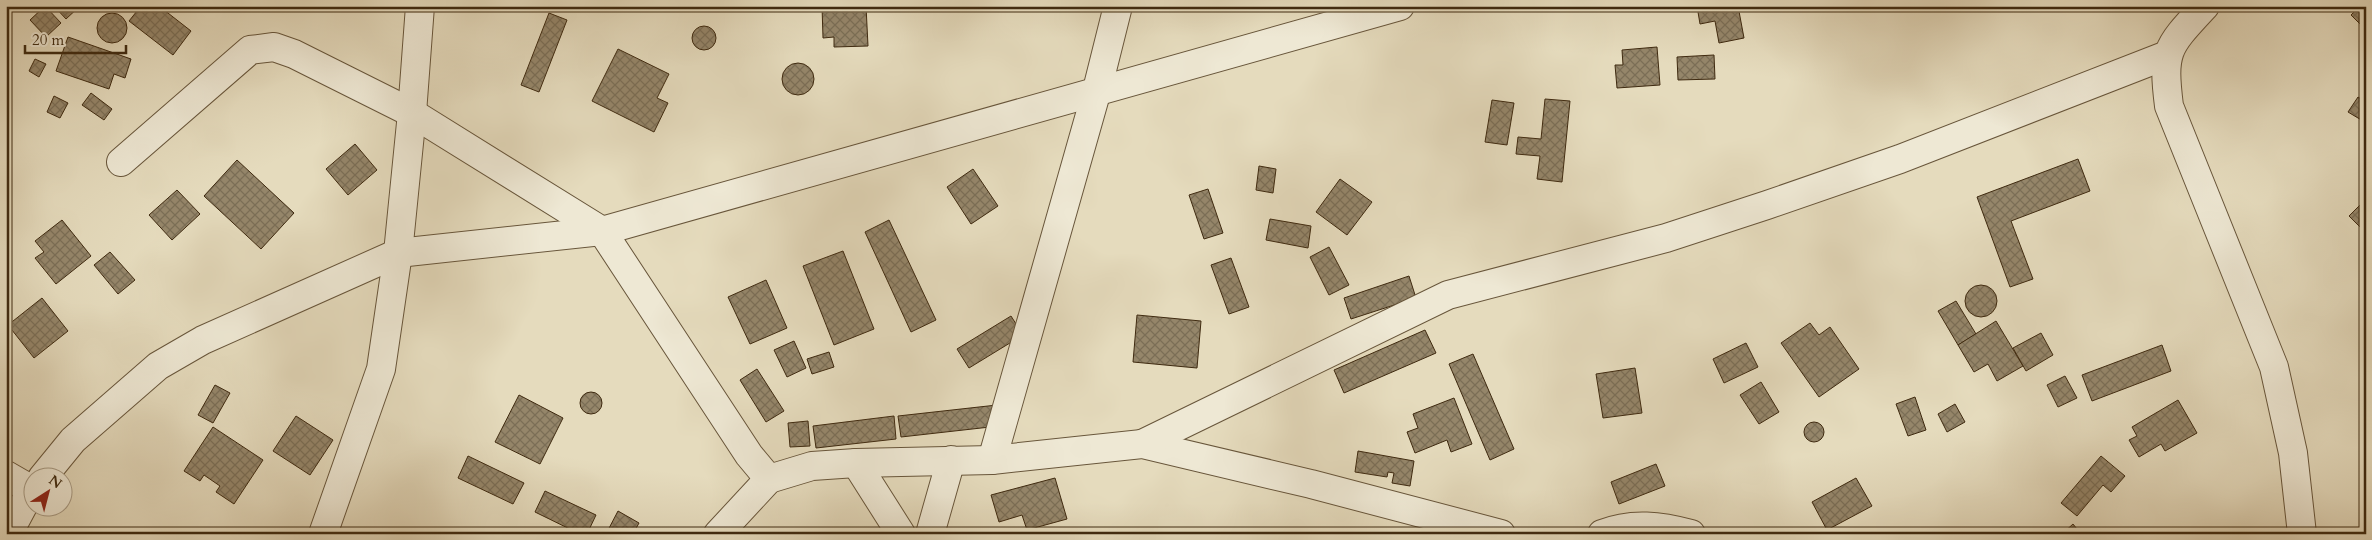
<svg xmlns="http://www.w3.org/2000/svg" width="2372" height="540" font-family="Cardo,serif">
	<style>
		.building { fill: url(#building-cross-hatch); stroke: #3f2a10 }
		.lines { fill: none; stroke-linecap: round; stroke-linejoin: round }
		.street-casing { stroke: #68563b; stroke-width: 30 }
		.street { stroke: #eee8d4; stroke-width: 28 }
	</style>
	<defs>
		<pattern id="building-cross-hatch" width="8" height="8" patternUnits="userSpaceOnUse" patternTransform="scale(1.25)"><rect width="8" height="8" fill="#95866a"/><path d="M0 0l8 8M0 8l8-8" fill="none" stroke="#7b6e56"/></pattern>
	</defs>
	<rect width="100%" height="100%" fill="#e5dbbd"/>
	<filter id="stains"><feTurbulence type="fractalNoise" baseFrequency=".004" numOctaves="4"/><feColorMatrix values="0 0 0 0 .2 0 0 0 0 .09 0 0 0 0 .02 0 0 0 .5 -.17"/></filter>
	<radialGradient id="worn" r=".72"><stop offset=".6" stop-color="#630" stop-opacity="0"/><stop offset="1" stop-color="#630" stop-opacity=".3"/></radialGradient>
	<!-- building -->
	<g class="building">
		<path d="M45 6 61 23 46 37 30 20Z"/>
		<path d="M54 6H80L66 19Z"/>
		<path d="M141 6H159L191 31 173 55 129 21Z"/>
		<path d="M822 6H866L868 46 834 47V37L823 38Z"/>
		<path d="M1697 6H1738L1744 38 1719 43 1715 21 1700 24Z"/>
		<path d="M2360 6H2366V30L2351 15Z"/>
		<circle cx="112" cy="28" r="15"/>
		<path d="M549 13 567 20 539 92 521 85Z"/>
		<circle cx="704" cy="38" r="12"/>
		<path d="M68 37 131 59 125 78 114 74 109 89 56 71Z"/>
		<path d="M1657 47 1660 85 1617 88 1615 65H1623L1622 50Z"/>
		<path d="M618 49 669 74 657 98 668 103 654 132 592 101Z"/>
		<path d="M1714 55 1715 79 1678 80 1677 57Z"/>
		<path d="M35 59 46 64 39 77 29 71Z"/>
		<circle cx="798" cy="79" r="16"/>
		<path d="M91 93 112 109 104 120 82 105Z"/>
		<path d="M54 96 68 103 60 118 47 112Z"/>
		<path d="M2358 97 2366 102V116L2363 121 2348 112Z"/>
		<path d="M1545 99 1570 101 1562 182 1537 179 1540 156 1516 154 1518 137 1541 139Z"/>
		<path d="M1492 100 1514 103 1507 145 1485 142Z"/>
		<path d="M355 144 377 170 348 195 326 169Z"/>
		<path d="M2078 159 2090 191 2011 221 2033 279 2010 287 1977 197Z"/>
		<path d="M237 160 294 213 261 249 204 196Z"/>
		<path d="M1259 166 1276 169 1273 193 1256 190Z"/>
		<path d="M973 169 998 206 971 224 947 187Z"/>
		<path d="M1340 179 1372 202 1347 235 1316 212Z"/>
		<path d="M1208 189 1223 233 1204 239 1189 195Z"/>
		<path d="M177 190 200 214 172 240 149 215Z"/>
		<path d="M2366 199V233L2349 216Z"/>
		<path d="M1270 219 1311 226 1308 248 1266 240Z"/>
		<path d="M62 220 91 256 56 284 35 258 44 252 35 241Z"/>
		<path d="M889 220 936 320 911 332 865 232Z"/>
		<path d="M1329 247 1349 285 1329 295 1310 257Z"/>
		<path d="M843 251 874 329 834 345 803 266Z"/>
		<path d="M110 252 135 280 118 294 94 265Z"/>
		<path d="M1231 258 1249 307 1229 314 1211 265Z"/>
		<path d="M1409 276 1416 298 1351 319 1344 298Z"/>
		<path d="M766 280 787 328 750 344 728 297Z"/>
		<circle cx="1981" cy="301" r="16"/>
		<path d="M42 298 68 331 34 358 8 325Z"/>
		<path d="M1956 301 1976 334 1958 345 1938 311Z"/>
		<path d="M1137 315 1201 321 1197 368 1133 362Z"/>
		<path d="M1011 316 1023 335 969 368 957 349Z"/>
		<path d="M1996 321 2023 366 1997 381 1988 364 1974 372 1958 345Z"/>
		<path d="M1810 323 1819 335 1830 327 1859 369 1819 397 1781 343Z"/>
		<path d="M1425 330 1436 353 1344 393 1334 370Z"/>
		<path d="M2041 333 2053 355 2026 371 2013 348Z"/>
		<path d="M794 341 806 368 787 377 774 350Z"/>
		<path d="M1746 343 1758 367 1724 383 1713 359Z"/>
		<path d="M2162 345 2171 371 2092 401 2082 375Z"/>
		<path d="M829 352 834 367 812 374 807 359Z"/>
		<path d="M1473 354 1514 449 1490 460 1449 364Z"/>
		<path d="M1635 368 1642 413 1603 418 1596 374Z"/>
		<path d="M757 369 784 411 766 422 740 380Z"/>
		<path d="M2065 376 2077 398 2058 407 2047 385Z"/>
		<path d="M1761 382 1779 412 1759 424 1740 395Z"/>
		<path d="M215 385 230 393 213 423 198 415Z"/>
		<circle cx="591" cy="403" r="11"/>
		<path d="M519 395 563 418 540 464 495 442Z"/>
		<path d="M1915 397 1926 430 1908 436 1896 404Z"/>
		<path d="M1454 398 1472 444 1451 452 1447 440 1415 453 1407 432 1418 428 1413 414Z"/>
		<path d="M2178 400 2197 433 2165 451 2161 444 2139 457 2129 440 2137 436 2132 427Z"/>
		<path d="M1955 404 1965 422 1947 432 1938 414Z"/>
		<path d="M997 405 999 426 901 437 898 416Z"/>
		<path d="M296 416 333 440 310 475 273 451Z"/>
		<path d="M894 416 896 439 816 448 813 426Z"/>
		<path d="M808 421 810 446 790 447 788 423Z"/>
		<circle cx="1814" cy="432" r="10"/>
		<path d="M213 427 263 460 234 504 216 492 220 486 204 475 200 481 184 471Z"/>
		<path d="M1358 451 1414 461 1410 486 1392 483 1394 473 1388 472 1387 477 1355 472Z"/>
		<path d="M468 456 524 483 513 504 458 478Z"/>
		<path d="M2101 456 2125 476 2111 492 2103 485 2077 516 2061 503Z"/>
		<path d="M1656 464 1665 486 1619 504 1611 482Z"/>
		<path d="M1055 478 1067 519 1027 530 1022 515 999 522 991 495Z"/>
		<path d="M1856 478 1872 506 1827 530 1812 502Z"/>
		<path d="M545 491 596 515 587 534H580L535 512Z"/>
		<path d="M618 511 639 523 633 534H606Z"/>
		<path d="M2073 524 2081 534H2062Z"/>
	</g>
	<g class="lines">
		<!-- street casing -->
		<g class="street-casing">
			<g id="street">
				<path d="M2205 6C2167 47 2162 50 2169 106L2274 367 2293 453 2302 534"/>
				<path d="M121 162 250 50 274 47 294 54 412 113 602 231 749 455 769 479 812 466 856 463 992 460 1142 444 1311 484 1501 534"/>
				<path d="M1142 444 1448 295 1666 238 1767 205 1900 159 2167 55"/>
				<path d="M992 460 1097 90 1118 6"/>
				<path d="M856 463 901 534"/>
				<path d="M6 475 32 490"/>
				<path d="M42 478 73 440 158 366 203 340 398 253 602 231 1400 6"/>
				<path d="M8 534 32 489"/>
				<path d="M323 534 381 369 398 253 412 113 420 6"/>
				<path d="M718 534 769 479"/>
				<path d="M930 534 951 460"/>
				<path d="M1602 534C1632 522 1661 526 1691 534"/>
			</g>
		</g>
		<!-- street -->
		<use href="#street" class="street"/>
	</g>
	<!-- margin -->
	<rect width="2372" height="540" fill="none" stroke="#e5dbbd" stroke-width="25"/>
	<rect x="8" y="8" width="2357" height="525" fill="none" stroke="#3f2a10" stroke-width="2.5"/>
	<rect x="12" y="12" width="2347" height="515" fill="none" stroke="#3f2a10"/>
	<!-- north arrow -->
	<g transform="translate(48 492) rotate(36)"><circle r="24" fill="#eee8d4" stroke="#a89c86"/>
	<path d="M0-4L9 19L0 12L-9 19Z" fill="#8f2418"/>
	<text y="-8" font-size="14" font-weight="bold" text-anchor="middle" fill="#3f2a10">N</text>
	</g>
	<!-- scale -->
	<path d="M25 45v8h101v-8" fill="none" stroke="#3f2a10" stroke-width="2.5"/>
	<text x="32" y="45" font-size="15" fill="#3f2a10" stroke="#eee8d4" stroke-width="4" paint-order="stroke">20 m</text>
	<rect width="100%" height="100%" filter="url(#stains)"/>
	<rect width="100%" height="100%" fill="url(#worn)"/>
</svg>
